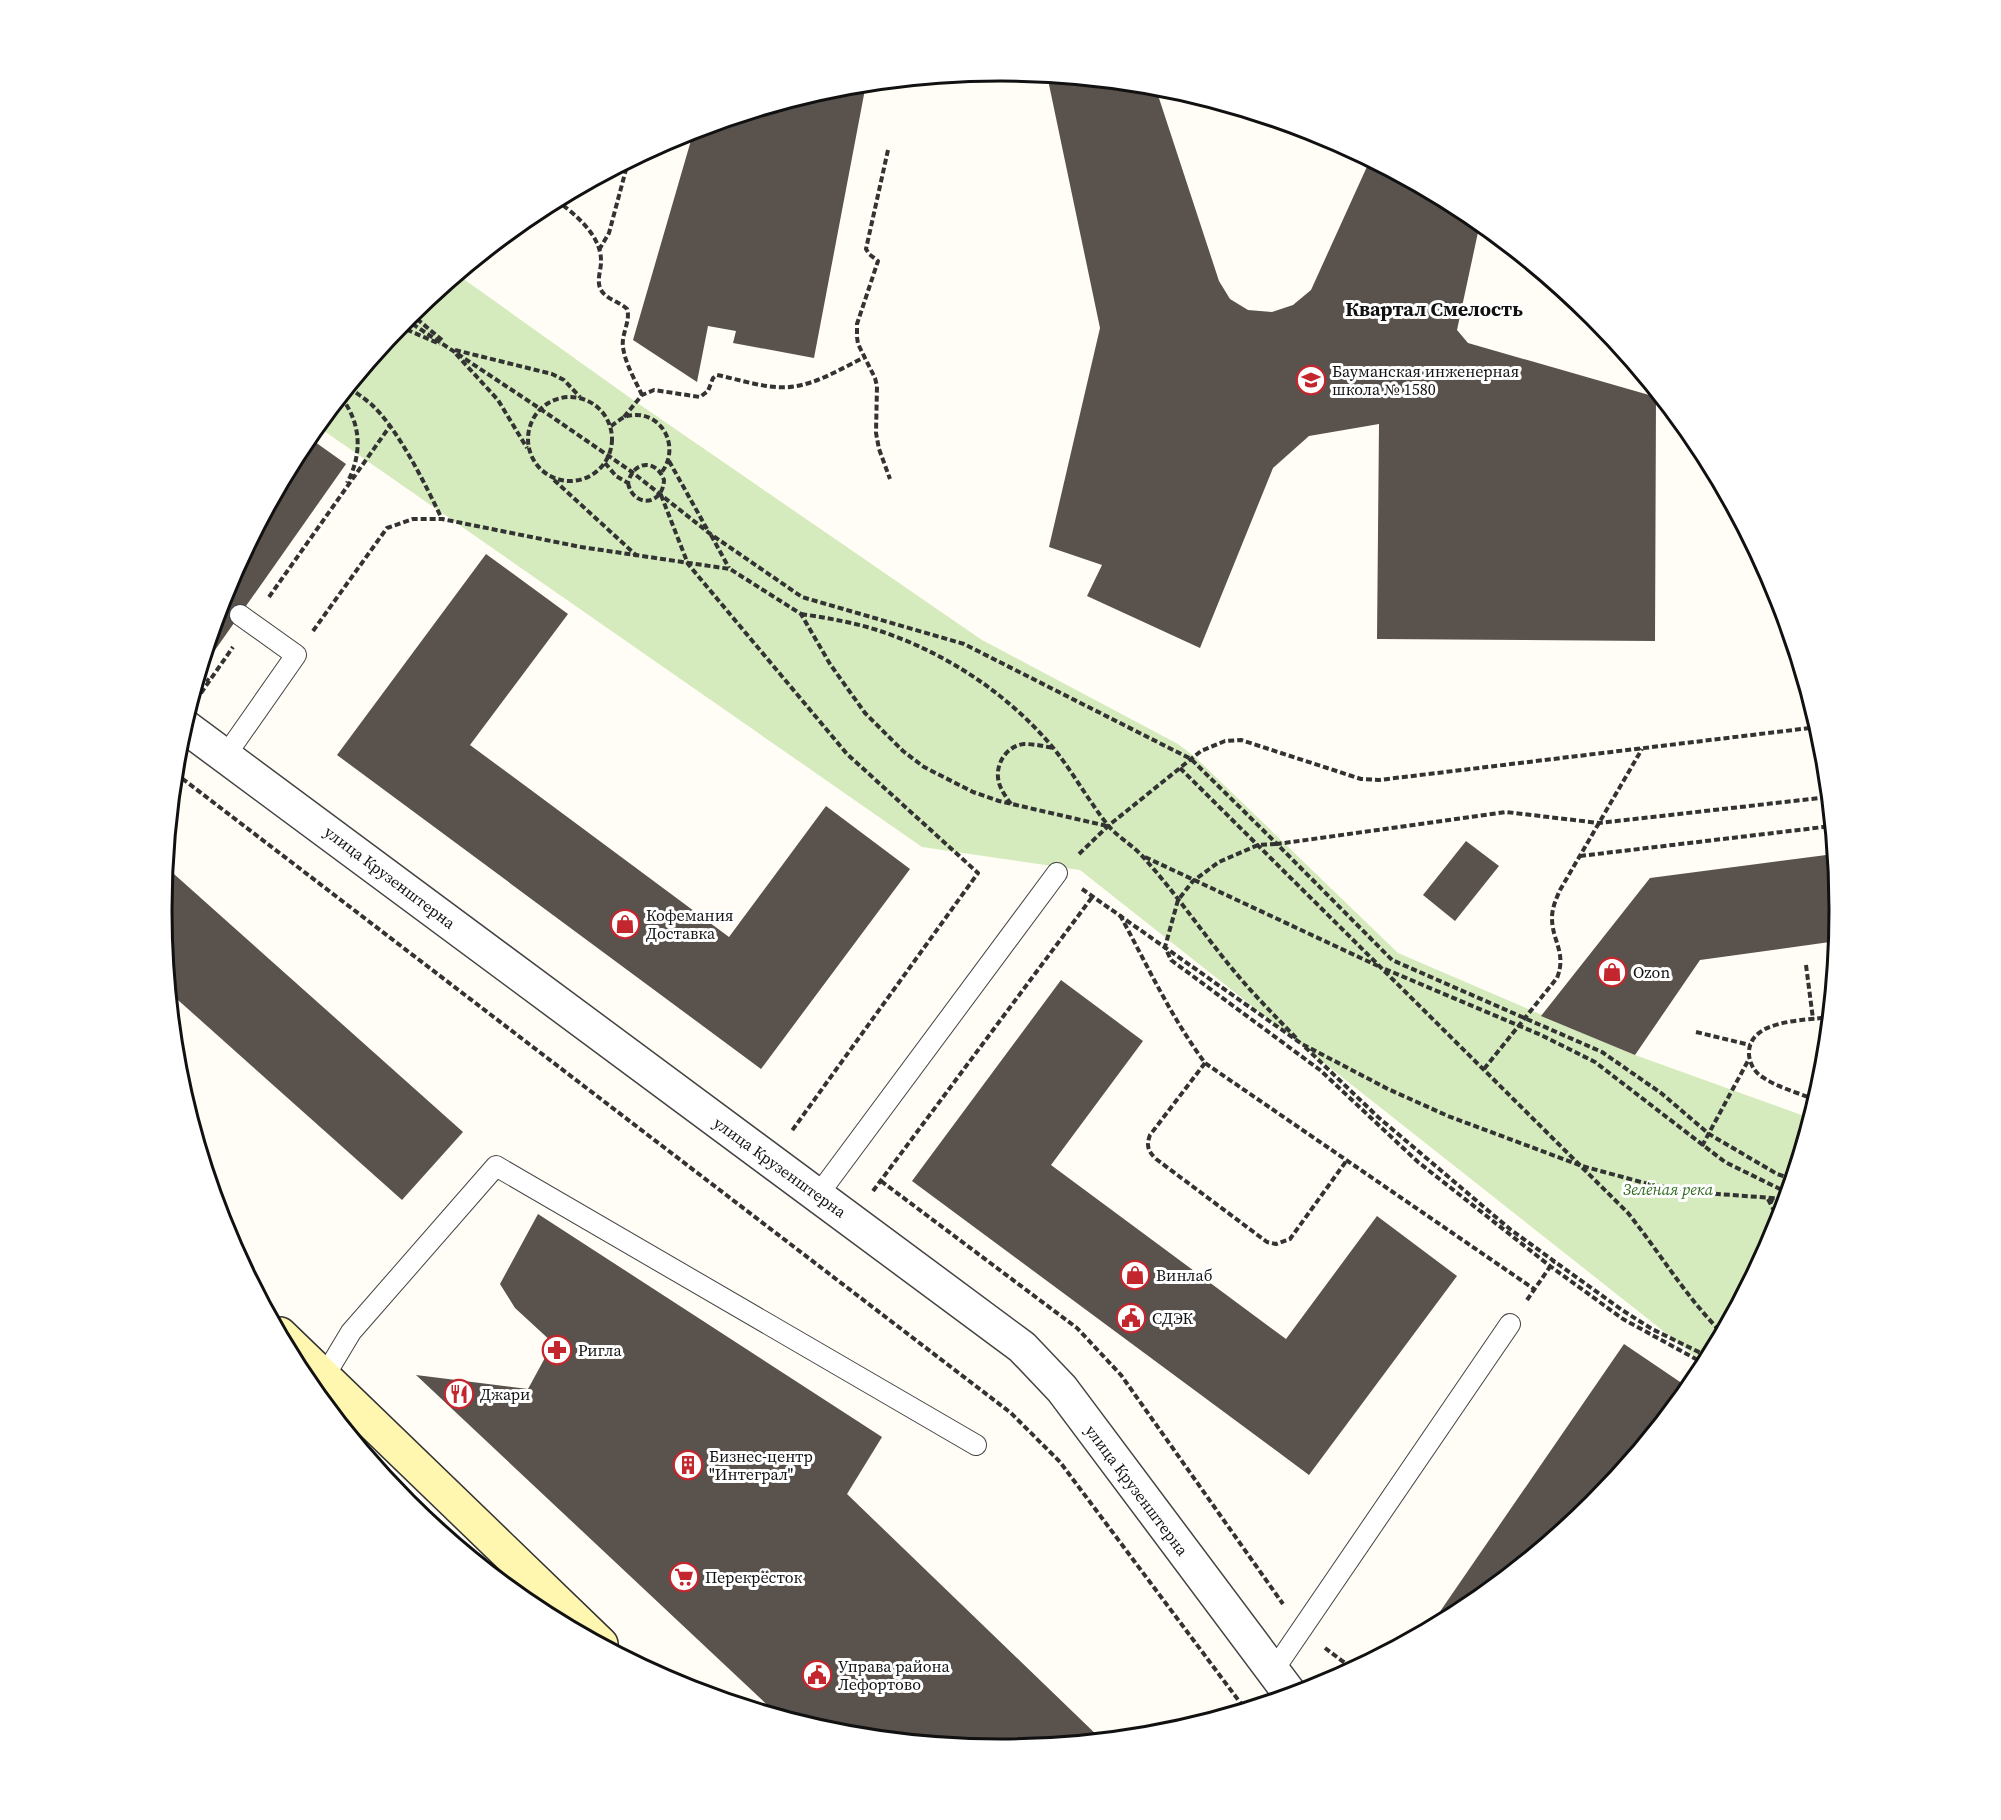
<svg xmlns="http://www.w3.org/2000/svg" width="2001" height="1820" font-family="'Source Serif 4',serif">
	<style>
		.green { fill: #d5ebbd }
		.building { fill: #5a524d }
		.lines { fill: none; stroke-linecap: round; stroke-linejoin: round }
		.lane-casing { stroke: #444; stroke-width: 22 }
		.street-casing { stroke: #444; stroke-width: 36 }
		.secondary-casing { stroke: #333; stroke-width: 36 }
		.path { stroke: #333; stroke-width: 4; stroke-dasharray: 6 3; stroke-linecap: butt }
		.lane { stroke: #fff; stroke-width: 20 }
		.street { stroke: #fff; stroke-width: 33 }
		.secondary { stroke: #fff6b0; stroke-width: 33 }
		.labels { text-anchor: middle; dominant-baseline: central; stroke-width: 6; stroke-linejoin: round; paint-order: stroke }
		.poi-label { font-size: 16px; fill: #111; stroke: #fff; text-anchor: start }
		.street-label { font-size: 16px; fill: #111; stroke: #fff }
		.park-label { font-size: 16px; font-style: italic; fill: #2f6b1f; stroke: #fff }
		.quarter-label { font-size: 20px; font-weight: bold; fill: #111; stroke: #fff }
		.rim { fill: none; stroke: #111; stroke-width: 3 }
	</style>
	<rect width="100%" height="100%" fill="#fffdf5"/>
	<!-- green -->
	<path class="green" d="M458 275 636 402 982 640 1178 744 1195 757 1398 953 1635 1055 1810 1118 1776 1232 1705 1364 1080 870 922 847 317 426 407 316Z"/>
	<!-- building -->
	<g class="building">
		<path d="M1047 75 1155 86 1219 281 1230 299 1248 310 1272 312 1293 305 1311 290 1370 160 1467 212 1480 223 1457 330 1468 343 1656 397 1655 641 1377 639 1379 424 1309 436 1273 468 1200 648 1087 596 1102 565 1049 547 1100 328Z"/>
		<path d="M866 84 814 358 733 343 736 331 708 326 697 382 633 340 694 130 837 87Z"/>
		<path d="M308 437 346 464 201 670 225 588 303 443Z"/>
		<path d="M486 554 568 614 470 745 535 793 729 937 826 806 910 869 761 1069 337 755Z"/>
		<path d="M1466 841 1499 866 1455 921 1423 895Z"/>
		<path d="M1834 854 1840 910 1837 941 1700 960 1635 1055 1541 1016 1650 878Z"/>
		<path d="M165 866 463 1132 402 1200 169 992 161 910Z"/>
		<path d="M1061 980 1143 1041 1051 1165 1286 1339 1377 1216 1457 1276 1309 1475 912 1181Z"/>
		<path d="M538 1214 882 1437 847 1494 1102 1740 1000 1749 836 1733 778 1715 416 1375 528 1389 553 1343 515 1308 500 1284Z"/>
		<path d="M1624 1344 1689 1388 1594 1504 1467 1608 1428 1629Z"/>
	</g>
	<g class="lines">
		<!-- lane casing -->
		<g class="lane-casing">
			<g id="lane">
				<path d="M226 755 296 655 240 615"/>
				<path d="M818 1195 1057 873"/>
				<path d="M324 1377 351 1332 496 1166 976 1445"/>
				<path d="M1273 1671 1510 1324"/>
			</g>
		</g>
		<!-- street casing -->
		<g class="street-casing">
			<path id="street" d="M183 725 1022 1347 1062 1389 1291 1695"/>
		</g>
		<!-- secondary casing -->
		<g class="secondary-casing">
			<path id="secondary" d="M280 1334 601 1644"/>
		</g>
		<!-- path -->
		<g class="path">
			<path d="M888 150 866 249 869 254 878 261 857 324V337L858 344 875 378 877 386 876 433 879 449 890 479"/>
			<path d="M556 200C575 214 602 236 601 262 601 271 596 281 601 290 606 299 620 302 627 309 631 321 621 334 623 347 625 363 635 380 642 395"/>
			<path d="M599 250 609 233 628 162"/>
			<path d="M410 313 442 340"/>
			<path d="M405 319 539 408 632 472 709 533 802 597 964 644 1191 759 1277 844"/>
			<path d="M398 328H403L440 344"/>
			<path d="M455 350 552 374 564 380 580 397"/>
			<path d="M456 354 498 400 527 448"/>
			<path d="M349 387C356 393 364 398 371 404 399 430 425 484 442 519"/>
			<circle cx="570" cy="439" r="42"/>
			<path d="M341 397C361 423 363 453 347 483"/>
			<path d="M624 417 642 395 654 390 700 397 708 391 713 378 717 375C737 379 757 386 777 387 808 390 838 370 865 357"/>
			<path d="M611 426C616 423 621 418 627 416 661 408 682 447 661 473"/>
			<path d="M669 461 707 529"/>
			<path d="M605 463 616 476 628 483C633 461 656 458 664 480 663 506 633 508 628 483"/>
			<path d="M554 480 637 556"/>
			<path d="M661 495 688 564 847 754 978 873 791 1132"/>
			<path d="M711 535 729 568"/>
			<path d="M269 597 390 426"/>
			<path d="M801 614C827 618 852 622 877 630 945 652 1009 694 1055 750 1074 774 1088 800 1107 824 1117 837 1133 845 1144 858 1180 898 1210 944 1246 985 1262 1003 1279 1020 1296 1038"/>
			<path d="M313 631 387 528 413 519H442L581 547 730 569 801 614 830 664 865 713 903 751 924 767 973 792 999 801 1107 826"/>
			<path d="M199 674 209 681"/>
			<path d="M201 693 233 647"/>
			<path d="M1180 768 1628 1213C1660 1253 1686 1297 1722 1333"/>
			<path d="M175 773 1011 1413 1060 1462 1245 1709"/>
			<path d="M1011 804C1006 797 1001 790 999 783 994 765 1006 746 1024 744 1034 744 1043 746 1053 748"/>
			<path d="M1276 844 1258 845 1219 862 1193 881 1178 900 1165 947 1171 960 1320 1070 1418 1162 1550 1266 1623 1319 1705 1364"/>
			<path d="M1079 854 1108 826 1201 751 1225 741 1241 740 1361 779 1379 780 1818 727"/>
			<path d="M1580 856 1832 826"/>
			<path d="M1145 857 1378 966"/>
			<path d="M1082 889 1302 1044 1388 1089 1448 1116 1582 1166 1652 1185 1705 1193 1786 1199"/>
			<path d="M1120 915C1147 965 1171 1017 1205 1063L1534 1289"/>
			<path d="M1806 965 1813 1019"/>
			<path d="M1385 969 1541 1035 1595 1062 1725 1162 1788 1193"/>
			<path d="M1696 1032 1750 1045"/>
			<path d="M1305 1047 1378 1117 1511 1230 1622 1310 1652 1329 1709 1357"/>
			<path d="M1205 1063 1150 1135C1146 1146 1148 1151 1156 1159L1267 1242 1276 1244 1290 1239 1347 1160"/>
			<path d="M1484 1069 1557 978C1567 953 1552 941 1552 918 1552 908 1556 899 1560 890L1642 749"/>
			<path d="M1816 1100C1799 1093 1779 1088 1764 1078 1756 1074 1750 1065 1749 1055 1747 1019 1804 1021 1829 1017"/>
			<path d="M1702 1146 1749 1059"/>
			<path d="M1792 1179 1777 1174 1709 1134 1661 1093 1602 1052 1392 960 1277 844 1506 812 1599 823 1829 797"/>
			<path d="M881 1181 1077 1328 1121 1375 1283 1604"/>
			<path d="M873 1191 1093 896"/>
			<path d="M1768 1199 1779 1220"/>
			<path d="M1768 1199 1783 1209"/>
			<path d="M1527 1300 1554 1261"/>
			<path d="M1325 1648 1353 1669"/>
		</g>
		<!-- lane -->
		<use href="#lane" class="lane"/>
		<!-- street -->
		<use href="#street" class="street"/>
		<!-- secondary -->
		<use href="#secondary" class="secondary"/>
	</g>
	<!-- icons -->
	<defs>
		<g id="school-ring" transform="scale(1.5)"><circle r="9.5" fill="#fff" stroke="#c4262e" stroke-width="1.5"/><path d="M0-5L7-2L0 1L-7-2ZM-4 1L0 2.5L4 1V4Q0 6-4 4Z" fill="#c4262e"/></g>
		<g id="shop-ring" transform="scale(1.5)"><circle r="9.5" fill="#fff" stroke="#c4262e" stroke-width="1.5"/><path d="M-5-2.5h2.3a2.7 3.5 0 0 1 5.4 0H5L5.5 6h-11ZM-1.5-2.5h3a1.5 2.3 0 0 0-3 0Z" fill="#c4262e"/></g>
		<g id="civic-ring" transform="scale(1.5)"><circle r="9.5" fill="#fff" stroke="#c4262e" stroke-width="1.5"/><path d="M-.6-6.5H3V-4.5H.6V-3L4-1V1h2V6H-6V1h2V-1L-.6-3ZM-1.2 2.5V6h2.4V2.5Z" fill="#c4262e"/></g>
		<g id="pharmacy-ring" transform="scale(1.5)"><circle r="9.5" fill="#fff" stroke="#c4262e" stroke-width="1.5"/><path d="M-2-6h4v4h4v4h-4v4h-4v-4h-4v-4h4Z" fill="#c4262e"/></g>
		<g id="restaurant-ring" transform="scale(1.5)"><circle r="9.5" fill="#fff" stroke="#c4262e" stroke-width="1.5"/><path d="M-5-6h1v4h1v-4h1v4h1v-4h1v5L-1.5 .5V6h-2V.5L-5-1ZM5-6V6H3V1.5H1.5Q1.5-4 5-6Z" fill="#c4262e"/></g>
		<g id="building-ring" transform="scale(1.5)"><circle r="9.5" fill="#fff" stroke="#c4262e" stroke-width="1.5"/><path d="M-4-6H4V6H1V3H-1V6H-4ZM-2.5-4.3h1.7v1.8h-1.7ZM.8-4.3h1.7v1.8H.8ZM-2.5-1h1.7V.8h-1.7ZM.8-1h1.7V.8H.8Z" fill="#c4262e"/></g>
		<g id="supermarket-ring" transform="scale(1.5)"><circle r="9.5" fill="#fff" stroke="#c4262e" stroke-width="1.5"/><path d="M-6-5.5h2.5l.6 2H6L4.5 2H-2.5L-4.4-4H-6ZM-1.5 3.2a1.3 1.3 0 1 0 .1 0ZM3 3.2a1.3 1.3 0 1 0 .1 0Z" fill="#c4262e"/></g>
	</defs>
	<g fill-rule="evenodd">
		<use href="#school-ring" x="1311" y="380"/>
		<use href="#shop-ring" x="625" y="924"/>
		<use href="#shop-ring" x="1612" y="972"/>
		<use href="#shop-ring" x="1135" y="1275"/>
		<use href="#civic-ring" x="1131" y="1318"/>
		<use href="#pharmacy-ring" x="557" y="1350"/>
		<use href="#restaurant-ring" x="459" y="1394"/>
		<use href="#building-ring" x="688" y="1465"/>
		<use href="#supermarket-ring" x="684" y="1577"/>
		<use href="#civic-ring" x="817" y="1675"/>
	</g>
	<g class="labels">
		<!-- poi labels -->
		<g class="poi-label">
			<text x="1332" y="371">Бауманская инженерная<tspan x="1332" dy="18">школа № 1580</tspan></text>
			<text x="646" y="915">Кофемания<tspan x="646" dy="18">Доставка</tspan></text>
			<text x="1633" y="972">Ozon</text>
			<text x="1156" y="1275">Винлаб</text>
			<text x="1152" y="1318">СДЭК</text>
			<text x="578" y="1350">Ригла</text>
			<text x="480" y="1394">Джари</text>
			<text x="709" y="1456">Бизнес-центр<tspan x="709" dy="18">"Интеграл"</tspan></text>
			<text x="705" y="1577">Перекрёсток</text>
			<text x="838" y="1666">Управа района<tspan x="838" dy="18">Лефортово</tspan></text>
		</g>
		<!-- street labels -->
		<g class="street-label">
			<text transform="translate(390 877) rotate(37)">улица Крузенштерна</text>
			<text transform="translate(780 1167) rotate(36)">улица Крузенштерна</text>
			<text transform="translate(1137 1490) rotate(53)">улица Крузенштерна</text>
		</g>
		<!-- park labels -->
		<g class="park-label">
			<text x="1668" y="1189">Зелёная река</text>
		</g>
		<!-- quarter labels -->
		<g class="quarter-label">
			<text x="1434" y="309">Квартал Смелость</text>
		</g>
	</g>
	<!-- crop -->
	<path d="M0 0H2001V1820H0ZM1000 81H1001A828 828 0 0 1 1829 909V911A828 828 0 0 1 1001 1739H1000A828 828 0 0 1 172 911V909A828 828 0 0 1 1000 81Z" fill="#fff" fill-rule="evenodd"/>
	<path class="rim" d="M1000 81H1001A828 828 0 0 1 1829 909V911A828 828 0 0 1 1001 1739H1000A828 828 0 0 1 172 911V909A828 828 0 0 1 1000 81Z"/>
</svg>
